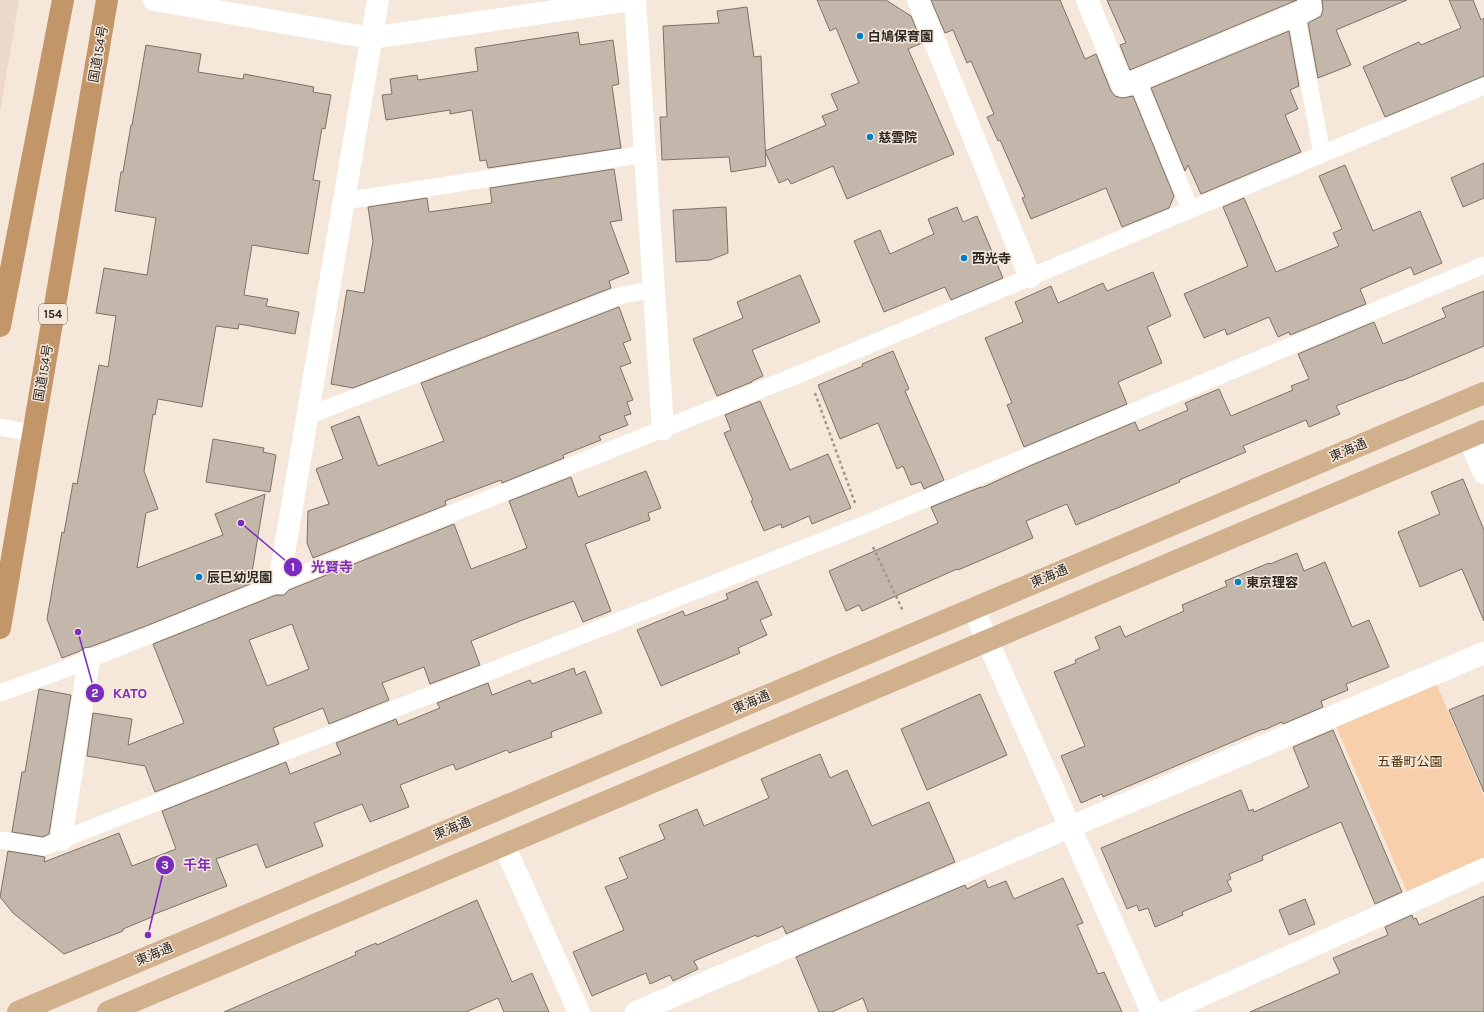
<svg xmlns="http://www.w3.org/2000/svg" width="1484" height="1012" font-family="Karla,'Noto Sans JP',sans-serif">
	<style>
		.built { fill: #ecd9c9 }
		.green { fill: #f7cfaa }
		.building { fill: #c3b7ab; stroke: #7d7166; fill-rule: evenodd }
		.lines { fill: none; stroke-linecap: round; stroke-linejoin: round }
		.path { stroke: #a0978d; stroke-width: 2.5; stroke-dasharray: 3 3; stroke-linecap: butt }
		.service { stroke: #fff; stroke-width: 17 }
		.minor { stroke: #fff; stroke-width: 22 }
		.tertiary { stroke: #fff; stroke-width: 22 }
		.primary { stroke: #d1b08e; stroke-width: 22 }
		.trunk { stroke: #c29668; stroke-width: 22 }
		.poi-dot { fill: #007dc5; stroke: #f5e8db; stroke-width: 1.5 }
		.labels { text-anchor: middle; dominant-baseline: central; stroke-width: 3; stroke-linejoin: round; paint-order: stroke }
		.shield { fill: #f5e8db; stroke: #69625a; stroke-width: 1 }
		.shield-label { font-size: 12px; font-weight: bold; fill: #2d2823 }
		.poi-label { font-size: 13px; font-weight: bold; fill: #2d2823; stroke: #f5e8db; text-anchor: start }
		.street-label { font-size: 13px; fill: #2d2823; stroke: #f5e8db }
		.park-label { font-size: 13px; fill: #4c2c04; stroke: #f5e8db }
		.leader { fill: none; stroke: #7b2cbf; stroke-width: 1.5 }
		.callout-dot { fill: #7b2cbf; stroke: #f5e8db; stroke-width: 1.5 }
		.mark-label { font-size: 12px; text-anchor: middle; font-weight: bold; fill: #fff }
		.callout-label { font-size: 14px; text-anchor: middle; font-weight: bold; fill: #7b2cbf; stroke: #f5e8db; stroke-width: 3; stroke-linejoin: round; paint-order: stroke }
	</style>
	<rect width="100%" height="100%" fill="#f5e8db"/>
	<!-- built -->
	<path class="built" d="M0 0H19L0 112Z"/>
	<!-- green -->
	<path class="green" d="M1436 683 1484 796V858L1407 892 1336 726Z"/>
	<!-- building -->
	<g class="building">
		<path d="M817 0H886L911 16 922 43 908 49 954 154 847 199 833 166 791 184 788 179 779 183 765 151 826 125 822 116 838 110 831 94 859 83 836 28 830 31Z"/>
		<path d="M931 0H1060L1085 59 1096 54 1111 91 1115 96 1122 98 1133 96 1174 196 1169 208 1122 227 1106 188 1031 219 1022 198 1025 197 1000 140 998 141 987 117 994 114 971 61 967 63 953 30 945 33Z"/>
		<path d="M1107 0H1297L1130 70 1120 45 1126 43Z"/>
		<path d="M1322 0H1407L1336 30 1351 65 1318 78 1308 23 1321 16 1323 10Z"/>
		<path d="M1449 0H1473L1481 20 1484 18V76L1385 117 1363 67 1419 42 1421 45 1461 28Z"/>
		<path d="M747 7 754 57 761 56 766 166 731 172 729 157 662 160 660 117H667L663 26 719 23 717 11Z"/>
		<path d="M1289 31 1299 86 1290 90 1298 109 1285 115 1301 152 1201 194 1188 165 1185 171 1151 88Z"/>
		<path d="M578 32 580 45 613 40 619 84 612 86 621 148 488 168 486 160 480 161 472 110 450 114V110L386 120 382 95 392 94 390 79 417 75 418 80 478 71 475 48Z"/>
		<path d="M146 45 201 54 198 72 243 79 244 74 314 87 313 92 331 95 325 129 322 128 313 180 320 181 308 254 252 245 244 295 268 299 266 306 299 312 295 334 239 324 238 329 216 326 202 407 158 399 155 415 153 414 144 471 158 509 146 513 137 568 223 535 215 514 265 494 250 584 146 626 90 647 84 648 80 651 62 658 47 619 62 532 64 533 73 483 77 484 99 365 108 367 116 316 96 313 104 268 147 275 156 218 115 211 121 172H123L131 125H132Z"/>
		<path d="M1484 163V198L1463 207 1451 178Z"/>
		<path d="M1345 165 1373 231 1420 211 1442 263 1414 275 1411 267 1360 289 1366 304 1290 335 1289 332 1278 337 1269 317 1227 335 1225 329 1204 338 1184 294 1248 266 1223 207 1244 198 1276 272 1339 246 1333 233 1342 229 1319 176Z"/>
		<path d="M614 169 622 220 610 222 629 273 609 281 611 288 353 388 331 384 347 290 364 293 373 241 368 207 427 198 429 212 492 203 490 188Z"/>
		<path d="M726 207 728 253 710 260 676 262 673 210Z"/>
		<path d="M957 207 963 222 977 216 1003 278 951 300 945 287 884 312 854 241 880 230 890 254 934 234 928 219Z"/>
		<path d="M1153 272 1171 316 1147 327 1162 363 1118 382 1127 404 1024 447 1007 405 1012 403 985 338 1023 322 1015 302 1051 286 1058 303 1103 283 1107 291Z"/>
		<path d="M800 275 820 322 752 350 763 376 752 381V382L717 396 693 339 743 318 737 302Z"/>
		<path d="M1484 291V346L1401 381V380L1336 406 1340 414 1309 427 1306 420 1243 446 1246 452 1179 480 1180 482 1076 525 1067 504 1026 521 1033 538 958 570 957 569 862 611 859 605 846 611 829 571 938 523 931 507 981 487V488L1032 465 1135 422 1139 431 1188 410 1185 403 1219 389 1231 416 1293 390 1291 386 1309 379 1298 354 1374 322 1383 344 1446 317 1442 308Z"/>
		<path d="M619 307 631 340 623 343 631 363 620 367 633 400 627 402 631 414 624 416 628 425 599 436 601 440 563 455 564 458 502 483 501 480 445 501 446 505 313 558 307 543 308 511 329 504 316 469 343 459 331 427 359 416 378 466 444 441 421 383Z"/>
		<path d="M893 351 909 389 905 391 944 480 924 489 921 482 911 485 903 466 897 469 878 423 840 439 818 385 863 366 862 364Z"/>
		<path d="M760 401 790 470 828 454 851 508 812 524 809 516 782 528 781 524 764 531 751 501 753 500 724 433 731 430 725 415Z"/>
		<path d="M213 439 264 448 263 452 276 455 270 492 206 482Z"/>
		<path d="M646 471 661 508 648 513 650 520 585 544 611 611 583 622 574 601 520 621 471 641 480 665 430 684 424 667 382 683 389 700 329 724 323 708 273 728 279 744 155 792 145 766 87 756 93 713 132 719 128 745 184 723 153 644 276 595H284L289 590 454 524 471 569 527 548 509 501 571 477 578 497ZM292 624 309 669 267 686 249 640Z"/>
		<path d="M1463 479 1484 530V621L1462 569 1420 587 1398 532 1440 514 1431 492Z"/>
		<path d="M1297 553 1304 571 1325 562 1352 627 1369 620 1389 667 1346 684 1348 690 1321 701 1323 707 1283 724 1282 722 1264 730 1263 729 1103 797 1102 794 1081 803 1061 756 1085 746 1054 672 1076 663 1075 660 1100 649 1095 637 1120 626 1125 637 1184 611 1182 605 1227 586 1225 581 1269 563 1270 564Z"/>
		<path d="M757 581 772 615 760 620 767 635 738 648 740 653 661 686 637 630 683 611 685 616 728 599 726 594Z"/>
		<path d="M574 668 576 675 585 671 602 713 551 732 552 737 509 753 507 750 456 770 453 764 400 785 409 807 370 822 362 804 314 823 323 846 297 856 266 868 257 844 216 859 227 886 152 915V917L123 929V931L64 954 13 913 0 897 8 851 45 857 44 862 119 833 132 866 176 849 162 811 286 762 290 774 341 754 336 743 396 719 398 725 440 708 437 703 488 683 492 695 530 680 532 684Z"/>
		<path d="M39 689 71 695 49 834 43 837 12 832 22 772H25Z"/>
		<path d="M980 694 1007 755 927 790 901 729Z"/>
		<path d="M1484 695V792L1449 710Z"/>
		<path d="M1333 730 1402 892 1375 904 1341 822 1262 856 1263 860 1229 874 1231 879 1227 881 1232 891 1182 912 1183 915 1155 927 1148 908 1139 911 1137 905 1127 909 1101 848 1241 790 1249 811 1253 809 1254 812 1309 787 1293 747Z"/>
		<path d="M820 754 830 778 847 770 872 826 929 802 955 862 786 934 783 926 757 937 756 935 694 961 698 969 673 981 670 975 650 984 646 973 592 996 573 952 624 930 605 887 628 878 619 858 665 839 659 825 697 809 704 826 769 798 761 779Z"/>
		<path d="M1063 878 1083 923 1077 925 1098 974 1104 972 1122 1012H868L863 998 832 1012H819L796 957 965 885 967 889 985 880 988 888 1006 881 1014 899Z"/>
		<path d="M1484 896V1012H1250L1340 973 1333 958 1388 935 1385 927 1412 915 1413 919 1416 918 1419 925Z"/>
		<path d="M1305 899 1315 924 1289 935 1279 910Z"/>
		<path d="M477 900 512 982 532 973 549 1012H504L498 998 466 1012H224L356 955 355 952 376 943 377 945Z"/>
	</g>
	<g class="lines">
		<!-- path -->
		<g class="path">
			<path d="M815 393 855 503"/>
			<path d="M873 547 903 611"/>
		</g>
		<!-- service -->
		<g class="service">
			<path d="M1296 14 1322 154"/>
			<path d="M1137 80 1190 209"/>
			<path d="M344 201 645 154"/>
			<path d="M307 416 619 296 654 289"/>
			<path d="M0 427 32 433"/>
			<path d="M0 693 65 669 807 371 1484 86"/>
			<path d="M0 840 44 847 61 840 863 525 1484 265"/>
		</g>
		<!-- minor -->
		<g class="minor">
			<path d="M154 0 371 38 630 0"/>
			<path d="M635 0 663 429"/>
			<path d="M918 0 1030 277"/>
			<path d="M1087 0 1123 86 1311 8 1309 0"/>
			<path d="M1468 437 1484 473"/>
			<path d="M279 583 378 0"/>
			<path d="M61 840 89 659"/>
			<path d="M504 845 579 1012"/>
			<path d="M636 1012 1070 827 1484 653"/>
			<path d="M1165 1012 1484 869"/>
		</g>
		<!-- tertiary -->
		<path class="tertiary" d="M973 608 1152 1012"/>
		<!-- primary -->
		<g class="primary">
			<path d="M18 1012 1484 393"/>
			<path d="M108 1012 1484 431"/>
		</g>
		<!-- trunk -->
		<g class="trunk">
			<path d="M0 326 63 0"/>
			<path d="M0 628 107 0"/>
		</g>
	</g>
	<!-- markers -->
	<g class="poi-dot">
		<circle cx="860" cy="36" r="4"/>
		<circle cx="870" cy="137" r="4"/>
		<circle cx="964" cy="258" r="4"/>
		<circle cx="199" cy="577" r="4"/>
		<circle cx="1238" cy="582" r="4"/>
	</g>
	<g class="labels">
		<!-- shield labels -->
		<rect class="shield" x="39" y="304" width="28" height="20" rx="3"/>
		<g class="shield-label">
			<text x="53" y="314">154</text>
		</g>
		<!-- poi labels -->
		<g class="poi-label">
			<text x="868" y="36">白鳩保育園</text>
			<text x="878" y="137">慈雲院</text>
			<text x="972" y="258">西光寺</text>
			<text x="207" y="577">辰巳幼児園</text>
			<text x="1246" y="582">東京理容</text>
		</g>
		<!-- street labels -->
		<g class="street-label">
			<text transform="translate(98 54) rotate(-80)">国道154号</text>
			<text transform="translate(43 373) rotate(-80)">国道154号</text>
			<text transform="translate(1348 450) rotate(-23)">東海通</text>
			<text transform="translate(1049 576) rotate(-23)">東海通</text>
			<text transform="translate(751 702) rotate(-23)">東海通</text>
			<text transform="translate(452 828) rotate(-23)">東海通</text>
			<text transform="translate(154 954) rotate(-23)">東海通</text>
		</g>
		<!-- park labels -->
		<g class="park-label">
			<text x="1410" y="761">五番町公園</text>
		</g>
	</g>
	<!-- callouts -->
	<path class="leader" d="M241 523L293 567M78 632L95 693M148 935L165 865"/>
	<g class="callout-dot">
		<circle cx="241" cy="523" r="4"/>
		<circle cx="78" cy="632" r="4"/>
		<circle cx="148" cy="935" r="4"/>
		<circle cx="293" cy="567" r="10"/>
		<circle cx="95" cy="693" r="10"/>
		<circle cx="165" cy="865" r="10"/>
	</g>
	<g class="mark-label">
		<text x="293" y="571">1</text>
		<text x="95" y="697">2</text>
		<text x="165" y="869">3</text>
	</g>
	<g class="callout-label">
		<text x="332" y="572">光賢寺</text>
		<text x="130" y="698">KATO</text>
		<text x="197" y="870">千年</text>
	</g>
</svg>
